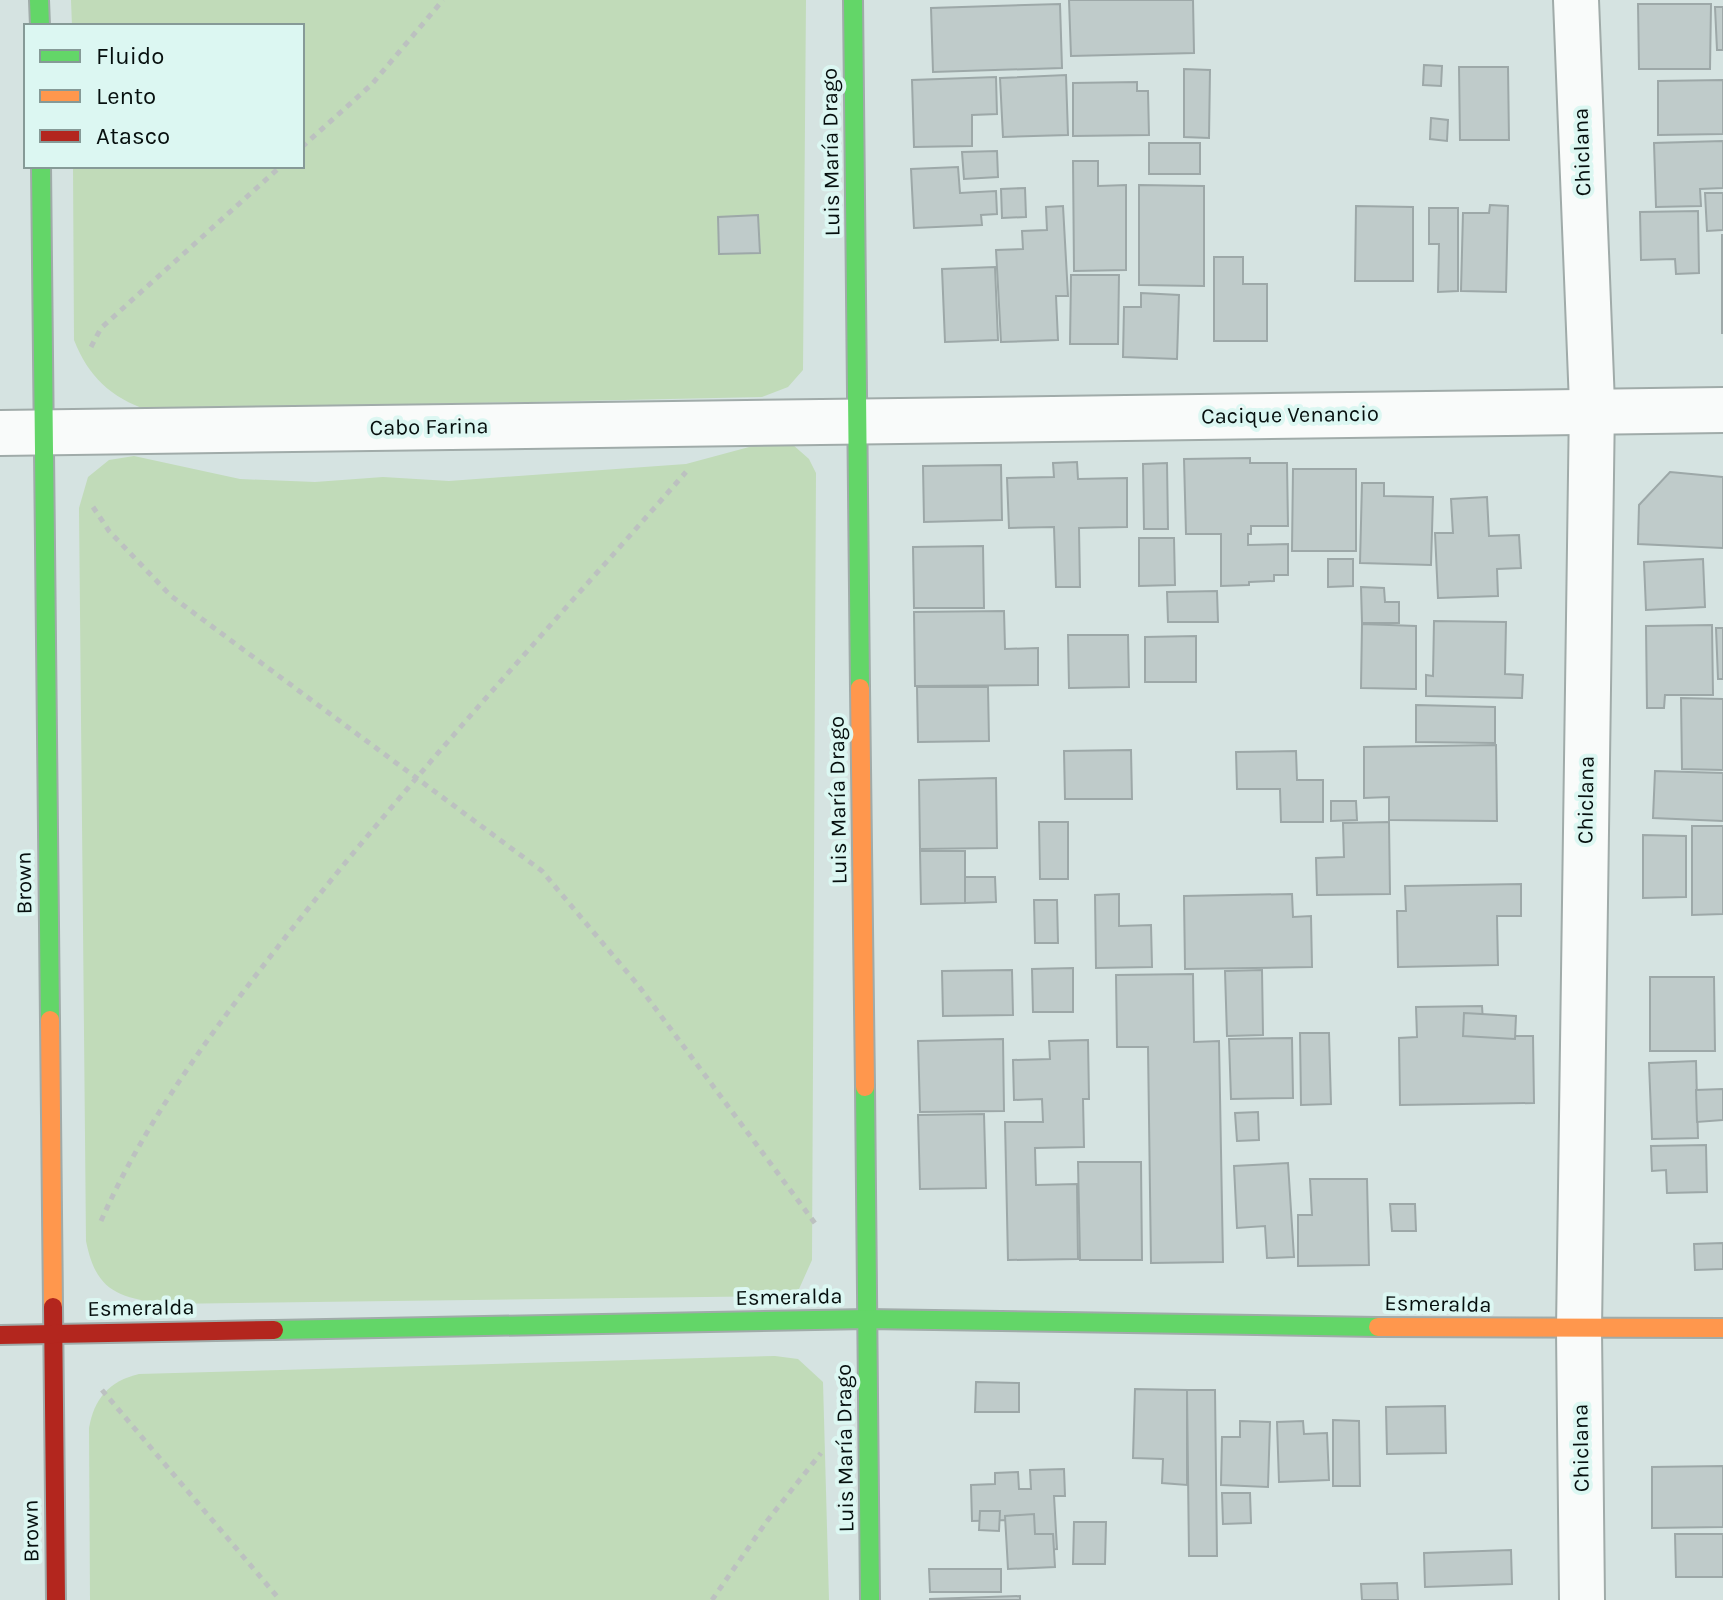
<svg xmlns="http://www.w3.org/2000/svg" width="1723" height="1600" font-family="Karla,sans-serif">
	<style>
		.green { fill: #c1dbb9 }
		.building { fill: #bfcbca; stroke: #9da8a8; stroke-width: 2 }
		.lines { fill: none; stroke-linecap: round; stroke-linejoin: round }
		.street-casing { stroke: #a0aba9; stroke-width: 48 }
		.fast-casing { stroke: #a0aba9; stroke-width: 22 }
		.slow-casing { stroke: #a0aba9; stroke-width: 22 }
		.jam-casing { stroke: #a0aba9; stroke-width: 22 }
		.path { stroke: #bcc1c0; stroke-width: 5; stroke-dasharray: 6 6; stroke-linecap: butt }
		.street { stroke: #f9fbfa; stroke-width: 44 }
		.fast { stroke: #63d668; stroke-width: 18 }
		.slow { stroke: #ff974d; stroke-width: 18 }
		.jam { stroke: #b3261e; stroke-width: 18 }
		.labels { text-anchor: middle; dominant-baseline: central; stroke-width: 8; stroke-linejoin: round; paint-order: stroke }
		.street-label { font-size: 22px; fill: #060f0e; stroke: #dcf7f2 }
	</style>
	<rect width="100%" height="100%" fill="#d5e3e1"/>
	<!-- green -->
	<g class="green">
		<path d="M71 0H806L803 370 788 387 762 397 148 410C111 398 88 376 74 340L73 166H302V26H72Z"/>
		<path d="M764 443 792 444 809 459 816 473 812 1260 799 1289 785 1296 164 1304C117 1297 96 1291 86 1241L79 508 88 477 109 460 134 456 240 479 315 482 383 477 449 481 686 464Z"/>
		<path d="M775 1356 798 1359 823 1382 829 1600H90L89 1428C94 1399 109 1381 139 1374Z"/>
	</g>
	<!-- building -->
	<g class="building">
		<path d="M1069 0H1193L1194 53 1071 56Z"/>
		<path d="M1060 4 1062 68 933 72 931 8Z"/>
		<path d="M1638 4H1711L1710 69H1639Z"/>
		<path d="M1715 7H1723V50H1717Z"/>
		<path d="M1424 65 1442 66 1441 86 1423 85Z"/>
		<path d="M1459 67H1508L1509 140H1460Z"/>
		<path d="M1184 69 1210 70 1209 138 1184 137Z"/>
		<path d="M1066 75 1068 135 1003 137 1000 78Z"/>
		<path d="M996 77 997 114 972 115V146L914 147 912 80Z"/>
		<path d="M1723 80V134L1658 135V81Z"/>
		<path d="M1137 82V91H1148L1149 135 1073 136V83Z"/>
		<path d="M1431 118 1448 120 1447 141 1430 139Z"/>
		<path d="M1723 141V188L1700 189 1701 206 1656 207 1654 143Z"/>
		<rect x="1149" y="143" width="51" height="31"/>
		<path d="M997 151 998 177 964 179 962 152Z"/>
		<path d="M1073 161H1098V186L1126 185V270L1074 271Z"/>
		<path d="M958 167 960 193 996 191 997 214 981 215 982 225 914 228 911 169Z"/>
		<path d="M1139 185 1204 186V286L1139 285Z"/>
		<path d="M1025 188 1026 217 1002 218 1001 189Z"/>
		<path d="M1705 193H1723V230L1707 231Z"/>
		<path d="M1490 205 1508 206 1506 292 1461 291 1463 213H1489Z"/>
		<path d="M1063 206 1068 296H1056L1058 340 1001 342 996 250 1023 249 1022 231 1047 230 1046 207Z"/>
		<path d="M1356 206 1413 207V281H1355Z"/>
		<path d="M1429 208H1458V291L1438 292 1439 244H1429Z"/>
		<path d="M1698 211 1699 273 1676 274 1675 259 1641 260 1640 212Z"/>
		<path d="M758 215 760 253 719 254 718 217Z"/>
		<rect x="1722" y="235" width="1" height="98"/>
		<path d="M1214 257H1243V284H1267V341H1214Z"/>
		<path d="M995 267 998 340 945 342 942 269Z"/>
		<path d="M1071 275H1119L1118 344H1070Z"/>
		<path d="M1141 293 1179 295 1177 359 1123 357 1124 307H1141Z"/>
		<path d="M1250 458V463H1287L1288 526H1251V534H1248V545L1288 544V575H1274V581L1249 582V585L1221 586V534H1186L1184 459Z"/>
		<path d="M1077 462 1078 479 1127 478V527L1079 528 1080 587H1056L1054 527 1009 528 1007 478 1054 477 1053 463Z"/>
		<path d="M1167 463 1168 529H1144L1143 464Z"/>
		<path d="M1001 465 1002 520 924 522 923 466Z"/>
		<path d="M1293 469H1356V551H1292Z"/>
		<path d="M1670 472 1723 477V548L1638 544 1639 505Z"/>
		<path d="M1362 483H1384V496L1433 497 1431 565 1360 563Z"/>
		<path d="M1487 497 1489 536 1519 535 1521 568 1497 569 1498 596 1438 598 1435 533H1453L1451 499Z"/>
		<path d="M1139 538H1174L1175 585 1139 586Z"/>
		<path d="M983 546 984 608H914L913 547Z"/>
		<path d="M1328 559H1353V586L1328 587Z"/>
		<path d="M1703 559 1705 607 1646 610 1644 562Z"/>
		<path d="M1361 587 1384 588 1385 602H1399V623H1362Z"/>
		<path d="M1217 591 1218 622H1168L1167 592Z"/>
		<path d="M1004 611 1005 649 1038 648V685L915 686 914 612Z"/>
		<path d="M1434 621 1506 622 1505 674 1523 675 1522 698 1426 696V675L1433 676Z"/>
		<path d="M1362 624 1416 626V689L1361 688Z"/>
		<path d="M1712 625 1713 695H1665L1664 708H1647L1646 626Z"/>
		<path d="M1716 628H1723V679H1718Z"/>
		<path d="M1068 635H1128L1129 687 1069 688Z"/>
		<path d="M1196 636V682H1145V637Z"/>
		<path d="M917 687H988L989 741 918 742Z"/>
		<path d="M1681 698 1723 699V770L1682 769Z"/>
		<path d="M1416 705 1495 707V743L1416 742Z"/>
		<path d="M1496 745 1497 821 1389 820V797L1364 798V747Z"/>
		<path d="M1131 750 1132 799H1065L1064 751Z"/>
		<path d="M1296 751 1297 780H1323V822H1281L1280 789H1237L1236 752Z"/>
		<path d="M1655 771 1723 773V821L1653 818Z"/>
		<path d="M996 778 997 848 920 849 919 780Z"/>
		<path d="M1331 801H1356L1357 820 1331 821Z"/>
		<path d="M1039 822H1068V879H1040Z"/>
		<path d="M1389 822 1390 894 1317 895 1316 858 1344 857 1343 823Z"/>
		<path d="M1692 826H1723V914L1692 915Z"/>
		<path d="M1643 835 1686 836V897L1643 898Z"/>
		<path d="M920 851H965V903L921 904Z"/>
		<path d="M965 877H995L996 902 965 903Z"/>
		<path d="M1521 884V916H1497L1498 965 1398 967 1397 911H1406L1405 886Z"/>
		<path d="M1119 894V926L1151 925 1152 967 1096 968 1095 895Z"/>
		<path d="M1292 894 1293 917 1311 916 1312 967 1185 969 1184 896Z"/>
		<path d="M1034 900H1057L1058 943H1035Z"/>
		<path d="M1073 968V1012H1033L1032 969Z"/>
		<path d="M1012 970 1013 1015 943 1016 942 971Z"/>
		<path d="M1262 970 1263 1035 1227 1036 1225 971Z"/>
		<path d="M1193 974 1194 1042 1219 1041 1223 1262 1151 1263 1148 1047H1117L1116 975Z"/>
		<path d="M1650 977H1714L1715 1051H1650Z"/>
		<path d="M1482 1006 1484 1036H1533L1534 1103 1400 1105 1399 1038 1417 1037 1416 1007Z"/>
		<path d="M1464 1013 1516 1016 1515 1039 1463 1036Z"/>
		<path d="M1300 1033H1329L1331 1104 1301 1105Z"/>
		<path d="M1292 1038 1293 1098 1231 1099 1229 1039Z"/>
		<path d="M1003 1039 1004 1111 920 1112 918 1041Z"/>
		<path d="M1088 1040 1089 1099H1083L1084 1147 1035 1148 1036 1185 1077 1184 1078 1259 1008 1260 1005 1122H1043L1042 1099 1014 1100 1013 1060 1050 1059 1049 1041Z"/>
		<path d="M1696 1061 1698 1138 1652 1139 1649 1063Z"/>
		<path d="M1723 1089V1120L1697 1122 1696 1090Z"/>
		<path d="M1258 1112 1259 1140 1237 1141 1235 1113Z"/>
		<path d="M984 1114 986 1188 920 1189 918 1115Z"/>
		<path d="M1706 1145 1707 1192 1667 1193 1666 1170 1652 1171 1651 1146Z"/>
		<path d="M1078 1162H1141L1142 1260H1080Z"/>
		<path d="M1288 1163 1294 1257 1267 1258 1265 1226 1237 1228 1234 1166Z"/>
		<path d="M1310 1179H1367L1369 1265 1298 1266V1215H1312Z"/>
		<path d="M1390 1204H1415L1416 1231H1392Z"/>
		<path d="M1723 1243V1269L1695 1270 1694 1244Z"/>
		<path d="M976 1382 1019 1383V1412H975Z"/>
		<path d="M1135 1389 1187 1390V1485L1162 1483 1163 1459 1133 1458Z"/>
		<path d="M1187 1390H1215L1217 1556H1189Z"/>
		<path d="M1445 1406 1446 1453 1387 1454 1386 1407Z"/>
		<path d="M1333 1420 1359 1421 1360 1486H1333Z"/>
		<path d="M1240 1421 1270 1422 1268 1487 1221 1485 1222 1437H1240Z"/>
		<path d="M1303 1421 1304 1434 1327 1433 1329 1480 1279 1482 1277 1422Z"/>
		<path d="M1723 1466V1527L1652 1528V1467Z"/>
		<path d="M1064 1469 1065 1496H1054L1057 1549 1011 1552 1009 1520 972 1521 971 1485 995 1484V1473L1018 1472 1019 1489H1031L1030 1470Z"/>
		<path d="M1222 1493H1250L1251 1523 1223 1524Z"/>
		<path d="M980 1511H1000L999 1531 979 1530Z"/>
		<path d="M1034 1514 1035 1534H1053L1055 1567 1008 1569 1005 1516Z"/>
		<path d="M1074 1522H1106L1105 1564H1073Z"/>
		<path d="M1675 1534H1723V1577H1676Z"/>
		<path d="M1511 1550 1512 1584 1425 1587 1424 1553Z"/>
		<path d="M929 1569H1001V1592H930Z"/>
		<path d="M1397 1583 1398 1600H1362L1361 1584Z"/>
		<path d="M1020 1596V1600L929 1599Z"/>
	</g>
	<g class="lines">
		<!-- street casing -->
		<g class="street-casing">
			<g id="street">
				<path d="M1576 0 1592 404 1579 1330 1582 1600"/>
				<path d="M0 433 1723 410"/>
			</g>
		</g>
		<!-- fast casing -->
		<g class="fast-casing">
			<g id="fast">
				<path d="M39 0 40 26"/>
				<path d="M853 0 860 688"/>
				<path d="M41 166 50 1020"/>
				<path d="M865 1087 870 1600"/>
				<path d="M274 1330 867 1319 1378 1327"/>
			</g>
		</g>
		<!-- slow casing -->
		<g class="slow-casing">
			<g id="slow">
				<path d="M860 688 865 1087"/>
				<path d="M50 1020 53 1307"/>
				<path d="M1378 1327 1723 1328"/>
			</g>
		</g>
		<!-- jam casing -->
		<g class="jam-casing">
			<g id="jam">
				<path d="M53 1307 56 1600"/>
				<path d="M0 1335 274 1330"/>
			</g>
		</g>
		<!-- path -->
		<g class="path">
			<path d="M302 147 372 84 443 0"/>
			<path d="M91 347 101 328 281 166"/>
			<path d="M93 507 109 531 171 596 542 871 638 985 817 1226"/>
			<path d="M101 1221C146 1119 216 1026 284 939 411 777 551 626 686 472"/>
			<path d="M102 1390 280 1600"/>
			<path d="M712 1600 767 1521 821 1453"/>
		</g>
		<!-- street -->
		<use href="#street" class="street"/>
		<!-- fast -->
		<use href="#fast" class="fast"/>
		<!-- slow -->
		<use href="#slow" class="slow"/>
		<!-- jam -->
		<use href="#jam" class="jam"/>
	</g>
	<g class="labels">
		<!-- street labels -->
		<g class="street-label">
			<text transform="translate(831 152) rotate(-91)">Luis María Drago</text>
			<text transform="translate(1582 152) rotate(-92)">Chiclana</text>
			<text transform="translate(1290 415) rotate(-1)">Cacique Venancio</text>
			<text transform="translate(429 427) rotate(-1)">Cabo Farina</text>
			<text transform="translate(838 800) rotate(-91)">Luis María Drago</text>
			<text transform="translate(1586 800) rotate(-89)">Chiclana</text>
			<text transform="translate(24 883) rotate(-91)">Brown</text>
			<text transform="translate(789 1297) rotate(-1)">Esmeralda</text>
			<text transform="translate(1438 1304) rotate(1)">Esmeralda</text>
			<text transform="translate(141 1308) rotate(-1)">Esmeralda</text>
			<text transform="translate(845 1448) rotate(-91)">Luis María Drago</text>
			<text transform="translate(1581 1448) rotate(-91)">Chiclana</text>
			<text transform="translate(31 1531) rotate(-91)">Brown</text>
		</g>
	</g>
	<!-- legend -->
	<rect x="24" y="24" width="280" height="144" fill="#dcf7f2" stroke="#869a97" stroke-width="2"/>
	<rect x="40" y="50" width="40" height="12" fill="#63d668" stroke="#869a97" stroke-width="2"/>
	<text x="96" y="64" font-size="24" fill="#060f0e">Fluido</text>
	<rect x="40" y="90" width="40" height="12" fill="#ff974d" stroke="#869a97" stroke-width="2"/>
	<text x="96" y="104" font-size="24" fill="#060f0e">Lento</text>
	<rect x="40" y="130" width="40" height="12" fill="#b3261e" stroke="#869a97" stroke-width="2"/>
	<text x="96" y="144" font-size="24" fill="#060f0e">Atasco</text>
</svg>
